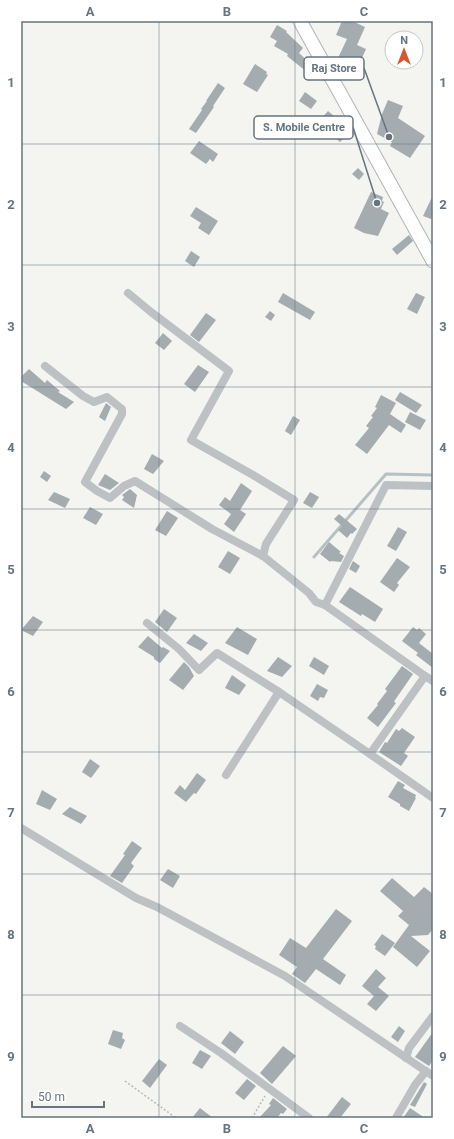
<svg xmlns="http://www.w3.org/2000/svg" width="454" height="1139" font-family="Roboto,sans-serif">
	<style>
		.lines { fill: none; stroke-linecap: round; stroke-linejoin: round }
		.stream { stroke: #b6c1c4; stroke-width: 3 }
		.building { fill: #a4acb0 }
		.primary-casing { stroke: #b1b5b8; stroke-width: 15 }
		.path { stroke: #b7babc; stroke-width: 1.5; stroke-dasharray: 2 2; stroke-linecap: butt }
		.street { stroke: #bdc1c4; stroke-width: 8 }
		.primary { stroke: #fff; stroke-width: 13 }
		.grid { fill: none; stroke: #65747f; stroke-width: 1; stroke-opacity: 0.55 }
		.leader { fill: none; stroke: #65747f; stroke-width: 1.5 }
		.callout-dot { fill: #65747f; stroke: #fff; stroke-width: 1.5 }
		.callout { fill: #fff; stroke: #65747f; stroke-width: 1.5 }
		.callout-label { font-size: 11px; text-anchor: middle; font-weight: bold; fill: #65747f }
		.neatline { fill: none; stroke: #65747f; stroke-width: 1.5 }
		.grid-label { font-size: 13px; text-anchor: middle; font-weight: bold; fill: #65747f }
	</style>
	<rect width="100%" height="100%" fill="#f4f4f0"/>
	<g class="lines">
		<!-- stream -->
		<path class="stream" d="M314 557 386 474 433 475"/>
	</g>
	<!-- building -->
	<g class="building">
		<path d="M342 21H352L365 27 357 45 366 49 354 76 344 72 348 63 338 58 347 39 336 35Z"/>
		<path d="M277 25 287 31 286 32 303 48 299 53 313 66 310 69H311L316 75 309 81 304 75 307 72 287 56 288 54 274 46 277 41 270 37Z"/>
		<path d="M255 64 267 72 266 74 268 75 257 92 243 84Z"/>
		<path d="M218 83 225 88 213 106 214 107 196 133 189 129 202 110 201 109 207 101H206Z"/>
		<path d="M305 92 317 101 311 109 299 101Z"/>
		<path d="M388 100 403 106 398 118 425 136 410 158 390 146 392 142 377 134 382 114Z"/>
		<path d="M328 111 346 126 341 132 346 136 340 142 329 133 331 131 325 126 326 125 320 120Z"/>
		<path d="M199 141 218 154 213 162 210 159 206 164 190 153Z"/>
		<path d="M358 168 364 174 359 180 352 174Z"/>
		<path d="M371 192 383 197 382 201 384 202 381 209 389 213 378 236 364 233 354 228Z"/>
		<path d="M433 195V215L431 219 423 216Z"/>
		<path d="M196 207 218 221 209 235 198 228 201 223 190 216Z"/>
		<path d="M409 235 413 241 397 255 392 249Z"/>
		<path d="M191 251 200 257 194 267 185 261Z"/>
		<path d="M283 293 315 312 310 320 278 302Z"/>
		<path d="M416 293 425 297 417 314 407 309Z"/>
		<path d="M270 311 275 315 271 321 265 317Z"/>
		<path d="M206 313 216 320 199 342 190 335Z"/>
		<path d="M163 333 172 341 164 350 155 343Z"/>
		<path d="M198 365 209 372 195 392 184 384Z"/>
		<path d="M29 369 45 383 47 380 60 391 58 392 74 402 66 409 21 381V377Z"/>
		<path d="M400 392 422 405 416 413 395 400Z"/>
		<path d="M381 395 396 403 390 414 406 425 401 433 389 425 367 454 355 445 369 428 366 426 373 417 371 416 377 408 375 407Z"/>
		<path d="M106 403 111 407 105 421 99 417Z"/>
		<path d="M410 412 426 420 420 430 405 422Z"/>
		<path d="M293 416 300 420 291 435 285 431Z"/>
		<path d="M152 454 164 461 153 474 144 469Z"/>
		<path d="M44 471 51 476 47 482 40 477Z"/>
		<path d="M105 474 119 483 110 490 98 485Z"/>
		<path d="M241 483 252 491 240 510 246 514 234 532 224 524 231 514 219 505 225 497 230 501Z"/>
		<path d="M130 489 137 495 134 508 122 500 124 497 122 495Z"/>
		<path d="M54 492 70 499 65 508 48 500Z"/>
		<path d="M310 492 319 497 312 508 303 503Z"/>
		<path d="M90 507 103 514 96 525 83 518Z"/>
		<path d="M167 511 178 518 166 536 155 530Z"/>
		<path d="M339 514 357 529 352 534 351 533 347 538 338 530 342 526 334 519Z"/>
		<path d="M398 527 407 532 396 551 387 546Z"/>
		<path d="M329 542 341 552 339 553 344 556 341 562 331 561 330 562 320 554Z"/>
		<path d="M228 551 240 558 230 574 218 567Z"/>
		<path d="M397 558 410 567 397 583 399 585 394 592 380 582Z"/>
		<path d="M353 561 360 566 356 573 349 569Z"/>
		<path d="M350 587 383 609 375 622 362 614 361 616 339 602Z"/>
		<path d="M164 609 177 618 167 632 155 622Z"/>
		<path d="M33 616 43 622 33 636 21 630Z"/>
		<path d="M237 627 257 639 248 655 225 643Z"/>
		<path d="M413 627 417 630 419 628 426 634 419 643 433 654V668L416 655 418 653 402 641Z"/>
		<path d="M194 634 208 643 201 651 186 643Z"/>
		<path d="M148 636 162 648 163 647 170 651 160 663 154 659V657L138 647Z"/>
		<path d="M278 657 292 666 282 677 267 671Z"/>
		<path d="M314 657 329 666 324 675 309 666Z"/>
		<path d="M184 662 189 667 194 676 183 690 169 680Z"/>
		<path d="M402 666 413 674 395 700 394 702 396 703 378 727 367 718 378 705 377 704 387 691 385 689Z"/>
		<path d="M232 675 246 685 239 695 225 688Z"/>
		<path d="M317 684 328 690 324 698 320 697 318 701 310 696Z"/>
		<path d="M402 728 415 737 404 753 408 756 401 766 379 752 385 742 387 743 396 729 399 731Z"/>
		<path d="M90 759 100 766 91 778 82 772Z"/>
		<path d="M197 773 206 780 196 794 194 793 186 802 174 793 180 785 185 790Z"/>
		<path d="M398 781 405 785 403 788 416 795 415 798H416L409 811 400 806V804L388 797Z"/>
		<path d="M42 790 57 799 50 810 36 804Z"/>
		<path d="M70 807 87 816 81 824 62 814Z"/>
		<path d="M132 841 142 848 131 863 134 866 122 883 110 876 125 855 123 854Z"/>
		<path d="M168 869 180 876 173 888 160 880Z"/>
		<path d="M392 878 414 897 424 887 433 894V929L428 935 411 936 430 951 417 967 393 947 409 925 398 916 403 911 380 891Z"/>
		<path d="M336 909 352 921 323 959 346 975 340 985 316 969 305 983 292 974 297 967 279 955 290 938 306 948Z"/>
		<path d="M382 934 395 943 385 956 375 949 376 946 374 945Z"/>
		<path d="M376 969 386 978 378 987 389 996 376 1011 367 1004 374 996 362 986Z"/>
		<path d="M399 1026 405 1031 398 1042 391 1037Z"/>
		<path d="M113 1030 123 1033 122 1038 125 1040 121 1049 108 1044Z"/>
		<path d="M230 1031 244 1042 235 1054 221 1043Z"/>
		<path d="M433 1032V1060L429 1066 415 1057Z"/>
		<path d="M283 1046 296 1056 272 1084 260 1073Z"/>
		<path d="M200 1050 211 1056 202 1069 192 1063Z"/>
		<path d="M159 1059 167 1065 150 1088 142 1081Z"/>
		<path d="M247 1079 256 1086 244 1100 235 1093Z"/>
		<path d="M424 1082 427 1084 415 1107 410 1105Z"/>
		<path d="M342 1097 351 1104 340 1118H326Z"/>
		<path d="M273 1098 287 1109 283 1114 281 1113 277 1118H259L271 1105 269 1104Z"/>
		<path d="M200 1108 213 1118H192Z"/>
		<path d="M410 1108 425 1118H403Z"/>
	</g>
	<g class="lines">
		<!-- primary casing -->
		<g class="primary-casing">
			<path id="primary" d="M300 21 433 261"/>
		</g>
		<!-- path -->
		<g class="path">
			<path d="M125 1081 176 1118"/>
			<path d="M252 1118 265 1096"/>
		</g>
		<!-- street -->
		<g class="street">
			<path d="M128 293 151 312 229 371 191 440 253 475 294 500 266 544 263 556"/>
			<path d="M45 366 83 396 94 402 107 397 122 409V414L85 482 97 491 110 498 124 486 135 481 212 529 263 556 309 593 316 602 325 605"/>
			<path d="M433 486 386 485 325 605 425 676 370 754 433 798"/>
			<path d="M147 623 179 649 199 670 217 653 279 692 370 754"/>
			<path d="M425 676 433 681"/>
			<path d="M226 775 279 692"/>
			<path d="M21 828 136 898 157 907 285 976 433 1076"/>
			<path d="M180 1026 221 1053 309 1118"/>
			<path d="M406 1058 409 1048 433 1016"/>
			<path d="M396 1118 415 1085 426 1071"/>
		</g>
		<!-- primary -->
		<use href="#primary" class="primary"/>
	</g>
	<!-- grid -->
	<path class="grid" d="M159 21V1118M295 21V1118M21 144H433M21 265H433M21 387H433M21 509H433M21 630H433M21 752H433M21 874H433M21 995H433"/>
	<!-- callouts -->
	<path class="leader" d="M389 137L364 68M377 203L353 127"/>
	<g class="callout-dot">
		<circle cx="389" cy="137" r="4"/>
		<circle cx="377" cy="203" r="4"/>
	</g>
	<g class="callout">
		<rect x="304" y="57" width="60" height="23" rx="4"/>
		<rect x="254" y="116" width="99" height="23" rx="4"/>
	</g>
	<g class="callout-label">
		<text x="334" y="72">Raj Store</text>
		<text x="304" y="131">S. Mobile Centre</text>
	</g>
	<!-- border -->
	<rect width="454" height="1139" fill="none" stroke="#ffffff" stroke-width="44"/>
	<!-- north arrow -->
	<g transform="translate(404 50)"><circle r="19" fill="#ffffff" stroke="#c1c7cc"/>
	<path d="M0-3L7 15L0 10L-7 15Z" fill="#d6542e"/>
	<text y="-6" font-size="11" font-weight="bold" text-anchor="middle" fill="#65747f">N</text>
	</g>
	<!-- scale -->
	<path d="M32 1101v6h72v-6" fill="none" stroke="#65747f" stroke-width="2"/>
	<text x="38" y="1101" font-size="12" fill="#65747f" stroke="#ffffff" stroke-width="3" paint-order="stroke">50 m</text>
	<rect x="22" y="22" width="410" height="1095" class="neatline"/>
	<g class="grid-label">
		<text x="90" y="16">A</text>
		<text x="227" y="16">B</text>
		<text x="364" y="16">C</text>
		<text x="11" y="87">1</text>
		<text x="443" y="87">1</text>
		<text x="11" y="209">2</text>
		<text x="443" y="209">2</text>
		<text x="11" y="331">3</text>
		<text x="443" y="331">3</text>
		<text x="11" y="452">4</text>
		<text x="443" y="452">4</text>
		<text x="11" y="574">5</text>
		<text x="443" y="574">5</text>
		<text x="11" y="696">6</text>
		<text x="443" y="696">6</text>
		<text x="11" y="817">7</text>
		<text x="443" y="817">7</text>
		<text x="11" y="939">8</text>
		<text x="443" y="939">8</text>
		<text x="11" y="1061">9</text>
		<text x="443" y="1061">9</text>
		<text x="90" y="1133">A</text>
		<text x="227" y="1133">B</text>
		<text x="364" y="1133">C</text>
	</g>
</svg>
